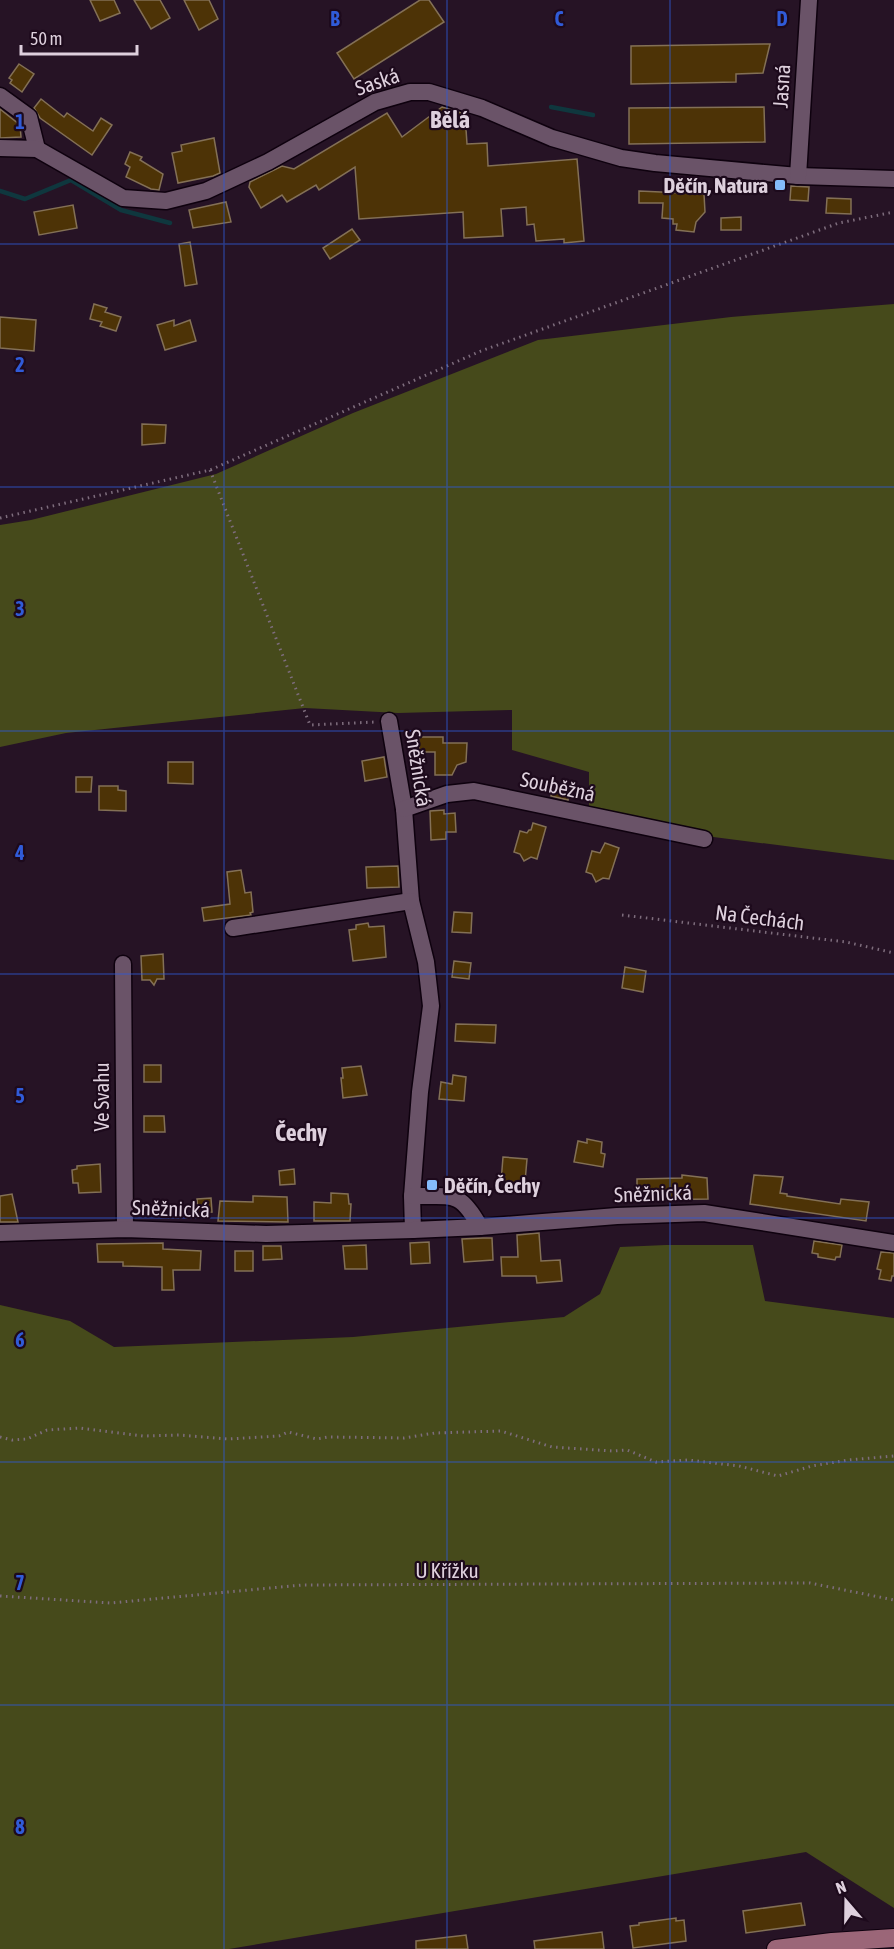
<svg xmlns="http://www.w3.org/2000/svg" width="894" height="1949" font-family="'Asap Condensed',sans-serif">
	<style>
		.forest { fill: #464a1b }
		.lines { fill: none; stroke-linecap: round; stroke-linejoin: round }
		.stream { stroke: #0f373e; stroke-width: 4.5 }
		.building { fill: #4d3306; stroke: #837056; stroke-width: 1.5 }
		.minor-casing { stroke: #0e010e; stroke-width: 19 }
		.major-casing { stroke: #0e010e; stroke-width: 20 }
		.path { stroke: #7e6d7d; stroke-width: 3; stroke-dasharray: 1.5 4.5; stroke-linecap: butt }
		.minor { stroke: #6a5368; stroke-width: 16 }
		.major { stroke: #9b6678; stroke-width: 18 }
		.grid { fill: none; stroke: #305bd8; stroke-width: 1.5; stroke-opacity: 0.55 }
		.poi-dot { fill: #84bbfb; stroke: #1d0a1c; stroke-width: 2 }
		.labels { text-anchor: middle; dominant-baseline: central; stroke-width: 4.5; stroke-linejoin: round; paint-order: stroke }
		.street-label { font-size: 21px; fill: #ded0dd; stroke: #1d0a1c }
		.poi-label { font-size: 21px; font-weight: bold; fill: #ded0dd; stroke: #1d0a1c; text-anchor: end }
		.quarter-label { font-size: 24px; font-weight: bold; fill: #ded0dd; stroke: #1d0a1c }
		.grid-label { font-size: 20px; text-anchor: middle; font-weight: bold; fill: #305bd8; stroke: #1d0a1c; stroke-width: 4.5; stroke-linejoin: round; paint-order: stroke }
	</style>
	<rect width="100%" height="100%" fill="#261325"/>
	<!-- forest -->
	<g class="forest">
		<path d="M894 304V860L589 821V772L512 750V710L398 713 305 708 66 733 0 747V525L31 520 216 474 353 413 538 340 731 317Z"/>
		<path d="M666 1245H753L765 1301 894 1318V1908L806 1852 229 1949H0V1305L70 1321 114 1347 353 1337 564 1317 600 1294 620 1247Z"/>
	</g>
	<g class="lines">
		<!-- stream -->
		<g class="stream">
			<path d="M551 107 593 115"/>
			<path d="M0 191 25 199 71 180 121 210 170 223"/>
		</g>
	</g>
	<!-- building -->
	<g class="building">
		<path d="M90 0H114L120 13 100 21Z"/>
		<path d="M134 0H160L170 18 151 29Z"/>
		<path d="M184 0H209L218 19 199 30Z"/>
		<path d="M420 0H429L444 22 354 79 337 53Z"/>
		<path d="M770 44 763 73 736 74V82L631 84V46Z"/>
		<path d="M19 64 34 74 22 92 10 83 12 80 9 78Z"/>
		<path d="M41 99 64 117 67 113 93 131 101 118 112 125 92 155 40 118 34 108Z"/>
		<path d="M442 107 465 114 467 144 487 143 488 166 577 159 584 241 564 243V239L536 241 534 224 527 225 526 207 501 209 503 236 464 238 463 212 359 219 355 167 319 190 316 185 287 202 282 195 261 208 249 187 250 182 282 166 294 169 387 113 402 137Z"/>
		<path d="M764 107 765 142 629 144V108Z"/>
		<path d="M0 109 20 125 21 137 0 138Z"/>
		<path d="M214 138 220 173 213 176 178 183 172 153 182 151 181 145Z"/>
		<path d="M130 152 142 157 140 160 163 174 159 190 151 189 126 177 130 167 125 164Z"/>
		<path d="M791 186 809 187 808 201 790 200Z"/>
		<path d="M639 191 682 193V191L704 194 705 212 696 222 694 232 676 230 677 224H673V219L662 218 663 203H639Z"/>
		<path d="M827 198 851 199V214L826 213Z"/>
		<path d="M226 202 231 222 193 228 189 210Z"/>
		<path d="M73 205 77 228 39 235 34 212Z"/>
		<path d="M741 217V230H721V218Z"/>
		<path d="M352 229 360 240 330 259 323 248Z"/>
		<path d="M190 242 197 284 185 286 179 244Z"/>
		<path d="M94 304 107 308 105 312 121 317 116 331 100 326 102 322 90 319Z"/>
		<path d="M0 317 36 320 34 351 0 348Z"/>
		<path d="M174 320V326L190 320 196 341 165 350 157 325Z"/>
		<path d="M142 424 166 425 165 443 142 445Z"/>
		<path d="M419 737H443V743H467L466 762 457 765 452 775H435V752H419Z"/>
		<path d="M384 757 387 777 365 781 362 761Z"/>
		<path d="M168 762H193V784L168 783Z"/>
		<path d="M76 777H92L91 792H76Z"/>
		<path d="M99 786H118V790L126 791V811L99 810Z"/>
		<path d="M552 790 569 792 568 800 551 796Z"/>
		<path d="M444 810V814L455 813 456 832H446V839L431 840 430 811Z"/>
		<path d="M533 823 546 827 537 859 531 857 524 861 520 854 514 852 520 831 527 833 529 830H531Z"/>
		<path d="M605 843 619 848 609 879 603 878 596 882 592 874 586 872 592 851 600 853Z"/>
		<path d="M398 866 399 887 367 888 366 867Z"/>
		<path d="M241 870 245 893 251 892 253 912 250 913 251 915 204 921 202 908 230 904 227 872Z"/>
		<path d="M454 912 472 913 471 933 452 932Z"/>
		<path d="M368 923 369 927 384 926 386 957 353 961 349 930 356 929V925Z"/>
		<path d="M163 954 164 979H157L154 985 150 980H142L141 956Z"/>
		<path d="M454 961 471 963 469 979 452 977Z"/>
		<path d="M625 967 646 971 643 992 622 988Z"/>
		<path d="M456 1024 496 1025 495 1043 455 1041Z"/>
		<rect x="144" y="1065" width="17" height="17"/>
		<path d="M361 1066 367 1095 343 1098 341 1078H343L342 1068Z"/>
		<path d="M453 1075 466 1077 464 1101 439 1099 441 1082 452 1084Z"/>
		<path d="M144 1116H164L165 1132H144Z"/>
		<path d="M587 1139 602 1142 601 1153 605 1154 603 1167 574 1162 578 1141 587 1143Z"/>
		<path d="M503 1157 527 1159 525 1182 519 1188 514 1183 501 1182Z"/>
		<path d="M100 1164 101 1192 79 1193 78 1183H73L72 1170 77 1169V1166Z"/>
		<path d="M294 1169 295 1184 280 1185 279 1171Z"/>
		<path d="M682 1175 707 1178 708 1199 637 1200V1179L682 1178Z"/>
		<path d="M754 1175 783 1177 780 1193 787 1194V1196L840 1204 841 1199 869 1202 866 1221 750 1204Z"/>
		<path d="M331 1193 348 1194 349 1204H351L350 1221H314V1202L331 1203Z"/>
		<path d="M12 1194 18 1222H0V1196Z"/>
		<path d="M253 1196 287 1197 288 1222 218 1221 220 1201 253 1202Z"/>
		<path d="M211 1198 212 1212 198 1213 197 1199Z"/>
		<path d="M539 1233 541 1261 560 1260 562 1281 537 1283 536 1276H502L501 1257H518L517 1235Z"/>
		<path d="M483 1238H492L493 1260 464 1262 462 1239Z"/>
		<path d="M814 1241 842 1245 840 1257H836L835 1260 818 1257V1254L812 1253Z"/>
		<path d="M429 1242 430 1263 411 1264 410 1243Z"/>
		<path d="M163 1243V1249L201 1251 200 1270H173L174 1290H162V1267L123 1266V1262H98L97 1244Z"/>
		<path d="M366 1245 367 1269H345L343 1246Z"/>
		<path d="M263 1246H281L282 1259 263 1260Z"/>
		<rect x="235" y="1251" width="18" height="20"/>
		<path d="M881 1252 894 1253V1276H892L891 1281 879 1279 881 1270 877 1269Z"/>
		<path d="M801 1903 805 1925 746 1933 743 1911Z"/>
		<path d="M676 1918V1921L684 1920 686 1941 633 1948 630 1926 639 1925V1923Z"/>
		<path d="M602 1932 604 1949H535L534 1941Z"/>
		<path d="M466 1935 468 1949H416V1941Z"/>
	</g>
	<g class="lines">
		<!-- minor casing -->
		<g class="minor-casing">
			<g id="minor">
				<path d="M0 96 29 117 37 149"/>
				<path d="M0 148 37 149 123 198 166 201 206 191 268 162 375 102 410 92H429L482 108 552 138 621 158 655 163 798 176 894 179"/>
				<path d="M798 176 809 0"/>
				<path d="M389 721 404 809 411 901 426 962 431 1006 420 1092 412 1196 413 1230"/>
				<path d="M404 809 447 794 474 791 704 839"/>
				<path d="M233 928 411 901"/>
				<path d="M123 964 125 1229"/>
				<path d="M412 1196C452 1197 459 1189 480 1227"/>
				<path d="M0 1233 125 1229 266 1234 413 1230 480 1227 617 1216 704 1213 894 1243"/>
			</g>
		</g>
		<!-- major casing -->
		<g class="major-casing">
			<path id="major" d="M776 1949 832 1942 894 1938"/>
		</g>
		<!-- path -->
		<g class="path">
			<path d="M210 470 310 725 375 722"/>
			<path d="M0 518 210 470 481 351 839 223 894 212"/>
			<path d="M622 915 846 942 894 953"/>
			<path d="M0 1437 12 1440 27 1439 47 1430 80 1428 143 1436 179 1435 228 1439 279 1436 288 1432 317 1439 328 1437 404 1438 435 1433 501 1431 552 1447 612 1451 627 1450 656 1462 688 1460 739 1466 778 1476 812 1466 848 1460 894 1456"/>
			<path d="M0 1596 111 1603 302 1585 810 1583 894 1600"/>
		</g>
		<!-- minor -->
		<use href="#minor" class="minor"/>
		<!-- major -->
		<use href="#major" class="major"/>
	</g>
	<!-- grid -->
	<path class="grid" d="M224 0V1949M447 0V1949M670 0V1949M0 244H894M0 487H894M0 731H894M0 974H894M0 1218H894M0 1462H894M0 1705H894"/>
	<!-- markers -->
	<g class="poi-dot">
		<rect x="774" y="179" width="12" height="12" rx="3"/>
		<rect x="426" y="1179" width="12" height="12" rx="3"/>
	</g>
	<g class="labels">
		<!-- street labels -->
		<g class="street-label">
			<text transform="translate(377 81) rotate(-19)">Saská</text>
			<text transform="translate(781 86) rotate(-86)">Jasná</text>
			<text transform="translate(419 768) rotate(81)">Sněžnická</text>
			<text transform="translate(558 786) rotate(12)">Souběžná</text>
			<text transform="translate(760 917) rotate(7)">Na Čechách</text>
			<text transform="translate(101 1097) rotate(-90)">Ve Svahu</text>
			<text transform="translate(653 1193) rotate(-2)">Sněžnická</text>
			<text transform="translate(171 1208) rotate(2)">Sněžnická</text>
			<text x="447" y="1570">U Křížku</text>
		</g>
		<!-- poi labels -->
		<g class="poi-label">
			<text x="768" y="185">Děčín, Natura</text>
			<text x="444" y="1185" text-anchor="start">Děčín, Čechy</text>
		</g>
		<!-- quarter labels -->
		<g class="quarter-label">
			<text x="450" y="119">Bělá</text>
			<text x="301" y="1132">Čechy</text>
		</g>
	</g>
	<g class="grid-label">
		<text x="335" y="26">B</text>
		<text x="559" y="26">C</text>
		<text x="782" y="26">D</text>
		<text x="20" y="129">1</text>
		<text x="20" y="372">2</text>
		<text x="20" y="616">3</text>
		<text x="20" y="860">4</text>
		<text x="20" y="1103">5</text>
		<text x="20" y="1347">6</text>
		<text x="20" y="1590">7</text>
		<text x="20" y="1834">8</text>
	</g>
	<!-- north arrow -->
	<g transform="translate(846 1901) rotate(340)" stroke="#1d0a1c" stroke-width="4.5" paint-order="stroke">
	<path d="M0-4.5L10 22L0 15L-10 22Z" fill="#ded0dd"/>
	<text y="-9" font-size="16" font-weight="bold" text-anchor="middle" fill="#ded0dd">N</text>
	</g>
	<!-- scale -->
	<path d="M21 45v9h116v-9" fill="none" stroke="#ded0dd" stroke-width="3"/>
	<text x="30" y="45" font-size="18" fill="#ded0dd" stroke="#1d0a1c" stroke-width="4.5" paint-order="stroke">50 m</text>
</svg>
